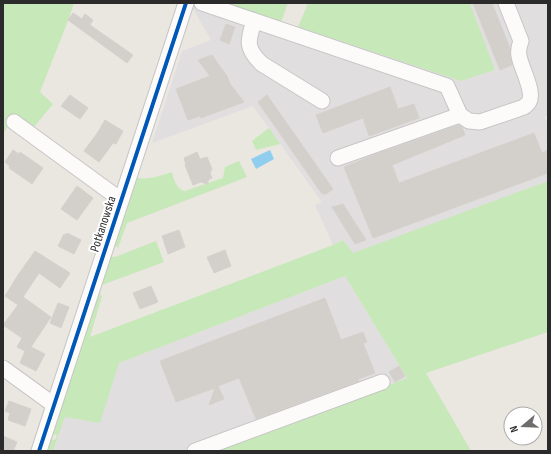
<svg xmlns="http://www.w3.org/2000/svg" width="551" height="454" font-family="'Sofia Sans Condensed',sans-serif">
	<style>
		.industrial { fill: #e1dee0 }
		.green { fill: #c7e8b8 }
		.water { fill: #90cef0 }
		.building { fill: #d3d0cc; stroke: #d5d2cd }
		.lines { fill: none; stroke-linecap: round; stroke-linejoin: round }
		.minor-casing { stroke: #c7c6c6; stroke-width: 17 }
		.minor { stroke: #fcfbfa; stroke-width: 15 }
		.cycleway-casing { stroke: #fff; stroke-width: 6 }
		.cycleway { stroke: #0057b8; stroke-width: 4 }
		.labels { text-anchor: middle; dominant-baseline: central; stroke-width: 4; stroke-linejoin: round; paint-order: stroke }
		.street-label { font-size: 13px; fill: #2b2b2b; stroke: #fff }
	</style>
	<rect width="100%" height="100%" fill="#eae7e1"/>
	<!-- industrial -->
	<g class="industrial">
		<path d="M195 3H224L461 81 495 70 470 3H548V115L544 117 548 123V181L353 254 343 240 333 245 315 205 322 202 253 106 152 143 182 51 211 40 192 7Z"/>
		<path d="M345 276 407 378 215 451H53L65 417 69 418 119 363Z"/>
	</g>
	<!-- green -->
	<g class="green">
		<path d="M3 3H74L69 18 40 92 53 104 33 128 15 115 3 134Z"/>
		<path d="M224 3H288L281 22Z"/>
		<path d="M308 3H470L495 70 461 81 298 27Z"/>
		<path d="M269 128 280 144 256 150 252 141Z"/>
		<path d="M239 161 247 177 127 223 118 248 113 244 134 177C148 181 159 176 172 172 174 180 176 189 185 191L223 178 225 167Z"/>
		<path d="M548 181V332L426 373 471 451H215L407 378 345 276 119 363 100 423 65 417 53 451H47L50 439 55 440 57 435 51 434 58 416 110 256 115 257 156 241 164 262 102 285 100 295 102 296 90 337 333 245 343 240 353 253Z"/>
	</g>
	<!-- water -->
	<path class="water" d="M270 150 274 159 256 169 251 159Z"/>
	<!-- building -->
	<g class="building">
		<path d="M473 3H492L510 48V55L512 65 500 70Z"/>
		<path d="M73 13 82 19 85 14 93 20 90 25 133 55 127 63 68 20Z"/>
		<path d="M226 24 235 27 229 44 220 40Z"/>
		<path d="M212 55 227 76 230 84 244 102 201 118 200 116 188 120 176 89 210 76 198 60Z"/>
		<path d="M390 87 398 109 414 104 419 118 369 136 363 118 323 133 316 115Z"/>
		<path d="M70 95 88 108 80 119 61 106Z"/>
		<path d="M267 95 333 189 326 194H322L258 102Z"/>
		<path d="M105 120 123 131 116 144 113 143 99 162 84 151 98 132Z"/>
		<path d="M459 125 462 127 465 135 392 165 399 183 534 133 542 153 548 150V173L373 238 344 167 376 154Z"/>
		<path d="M13 150 19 154 20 152 43 168 32 184 9 168 10 166 5 162Z"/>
		<path d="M197 152 200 159 207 157 212 169 210 173 212 178 209 179 207 184 201 182 193 185 185 165H186L184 158Z"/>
		<path d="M77 186 93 198 77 220 61 209Z"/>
		<path d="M343 204 366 240 355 244 332 207Z"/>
		<path d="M179 230 185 247 168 254 162 236Z"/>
		<path d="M67 233 81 240 74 254 58 246 64 234 66 235Z"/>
		<path d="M225 250 231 266 214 273 207 257Z"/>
		<path d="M35 251 70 273 60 288 39 273 23 297 51 317 31 347 45 354 36 371 20 363 25 351 17 347 22 338 3 325 18 305 5 296 18 275Z"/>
		<path d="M151 286 158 302 140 309 133 293Z"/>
		<path d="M325 298 341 340 363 332 367 342 363 343 375 373 358 379 359 381 256 419 239 378 218 386 224 399 209 405 215 388 176 402 160 361Z"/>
		<path d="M58 303 69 307 61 328 50 323Z"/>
		<path d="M399 366 405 376 395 382 389 372Z"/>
		<path d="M9 401 31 409 25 426 8 420 10 413 5 411Z"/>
		<path d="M3 436 17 442 13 451H3Z"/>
	</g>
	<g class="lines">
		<!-- minor casing -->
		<g class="minor-casing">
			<g id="minor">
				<path d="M202 3 447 86 460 115 469 121 480 122 524 107C526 105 528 104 529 102 535 92 521 68 519 56 518 51 519 46 521 41L506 3"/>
				<path d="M254 21C248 41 245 48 262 64L322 101"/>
				<path d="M14 122 121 200"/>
				<path d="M338 158 460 115"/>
				<path d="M3 368 54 405"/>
				<path d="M39 451 186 3"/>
				<path d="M195 451 382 382"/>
			</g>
		</g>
		<!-- minor -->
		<use href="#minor" class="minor"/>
		<!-- cycleway casing -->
		<g class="cycleway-casing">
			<path id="cycleway" d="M39 451 186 3"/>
		</g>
		<!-- cycleway -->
		<use href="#cycleway" class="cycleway"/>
	</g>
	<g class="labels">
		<!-- street labels -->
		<g class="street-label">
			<text transform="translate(103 224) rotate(-72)">Potkanowska</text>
		</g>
	</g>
	<!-- border -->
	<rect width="551" height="454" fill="none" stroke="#2b2b2b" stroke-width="8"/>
	<!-- north arrow -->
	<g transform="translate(523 426) rotate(251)"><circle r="19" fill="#ffffff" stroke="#aaaaaa"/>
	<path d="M0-3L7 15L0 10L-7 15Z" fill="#6e6d6b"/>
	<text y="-6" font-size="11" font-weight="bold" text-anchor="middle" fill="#2b2b2b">N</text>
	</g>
</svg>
